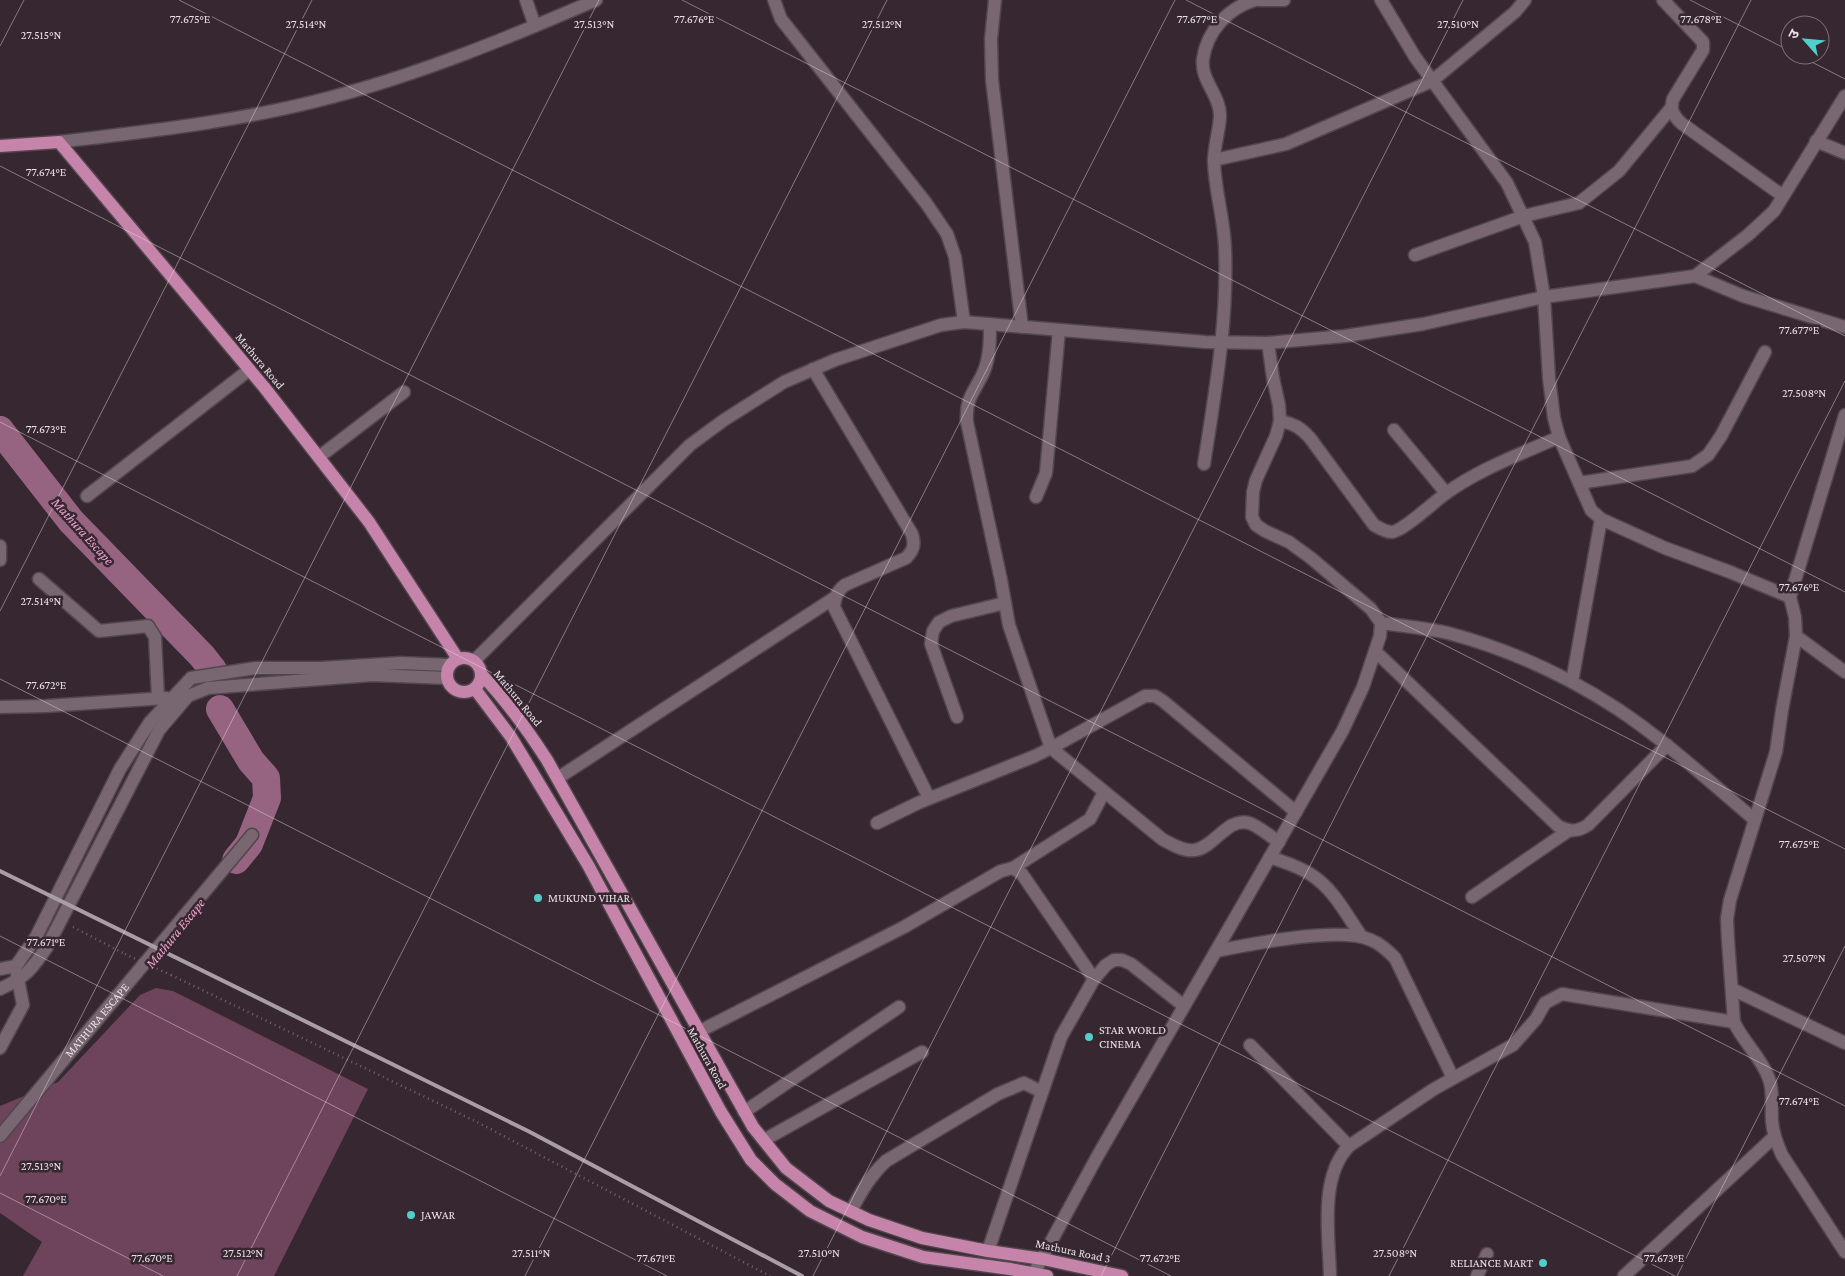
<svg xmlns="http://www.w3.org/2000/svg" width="1845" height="1276" font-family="'Crimson Pro','Noto Sans Devanagari',serif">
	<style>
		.green { fill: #6d445c }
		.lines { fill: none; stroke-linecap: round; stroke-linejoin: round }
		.river { stroke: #966481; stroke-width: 28 }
		.minor-casing { stroke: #52464e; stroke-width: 15 }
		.major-casing { stroke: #52464e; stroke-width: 15 }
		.path { stroke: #74676f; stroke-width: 2.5; stroke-dasharray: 1 4; stroke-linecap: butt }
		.minor { stroke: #786670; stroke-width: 12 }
		.major { stroke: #c784ab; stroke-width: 12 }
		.rail { stroke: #aa9ea5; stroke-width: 4 }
		.path-bridge { stroke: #74676f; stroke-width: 2.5; stroke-dasharray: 1 4; stroke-linecap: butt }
		.ticks { fill: none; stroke: #eae0e6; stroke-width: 1; stroke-opacity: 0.45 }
		.poi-dot { fill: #53cdcb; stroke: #362730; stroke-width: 2 }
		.labels { text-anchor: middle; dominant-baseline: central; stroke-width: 5; stroke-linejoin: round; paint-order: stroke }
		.street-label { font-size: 12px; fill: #eae0e6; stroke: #362730 }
		.poi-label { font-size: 12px; fill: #eae0e6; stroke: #362730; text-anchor: start }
		.water-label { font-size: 14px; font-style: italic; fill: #efa3d0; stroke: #362730 }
		.ticks-label { font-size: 12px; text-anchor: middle; fill: #eae0e6; stroke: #362730; stroke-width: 5; stroke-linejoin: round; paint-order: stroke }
	</style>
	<rect width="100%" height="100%" fill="#362730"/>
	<!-- green -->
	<path class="green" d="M156 988 173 991 368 1089 274 1276H23L42 1242 0 1213V1106L58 1082 140 995Z"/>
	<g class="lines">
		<!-- river -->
		<g class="river">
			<path d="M0 430 71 521 202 656 213 670"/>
			<path d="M220 709 251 761 266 778 267 798 249 844 236 860"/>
		</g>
		<!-- minor casing -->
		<g class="minor-casing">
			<g id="minor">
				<path d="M526 0 535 26"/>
				<path d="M774 0 781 19 926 203 947 234 955 257 964 322"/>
				<path d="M995 0 991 39 992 80 1022 327"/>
				<path d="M1259 0H1284"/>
				<path d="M1381 0 1415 57 1507 183 1535 242 1544 297 1549 378 1554 418 1559 437 1591 510 1601 519 1665 548 1730 572 1790 597"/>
				<path d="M1663 0 1703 42V50L1673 99C1670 110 1673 115 1681 123L1783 196"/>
				<path d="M1816 141 1845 153"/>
				<path d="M59 142C150 131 243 121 332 97 423 73 510 37 596 0"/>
				<path d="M1214 160 1286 144 1432 81 1515 12 1525 0"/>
				<path d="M1415 255 1524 216 1579 203 1619 171 1671 108"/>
				<path d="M1695 276 1743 296 1845 327"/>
				<path d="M813 369 912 534C915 544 914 550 906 558L845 585C837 591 835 597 834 607L929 798"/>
				<path d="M1845 415 1790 597 1795 617 1796 636 1782 710 1776 752 1730 900 1727 919 1728 940 1734 1022C1743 1042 1762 1058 1769 1079 1774 1092 1771 1107 1772 1121 1773 1134 1777 1144 1782 1155L1845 1252"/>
				<path d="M1280 421C1294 424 1300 427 1310 438L1374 525C1379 528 1385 532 1392 532 1403 531 1434 502 1445 494 1479 469 1521 454 1559 437"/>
				<path d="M1394 430 1446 493"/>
				<path d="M319 457 404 392"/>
				<path d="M1204 464C1215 393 1228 321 1225 248 1224 219 1215 191 1214 162 1214 146 1219 132 1220 117 1221 96 1200 80 1203 59 1207 31 1228 8 1255 0"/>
				<path d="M1579 483 1692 466 1708 455 1721 436 1765 352"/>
				<path d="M87 496 249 370"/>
				<path d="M1036 497 1046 473 1059 330"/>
				<path d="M0 546V560"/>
				<path d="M39 579 99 631 148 626 155 637 158 698"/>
				<path d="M1381 623C1403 626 1426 628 1448 633 1508 649 1565 675 1616 708 1666 741 1710 782 1755 820"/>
				<path d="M1796 636 1845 672"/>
				<path d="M1375 651 1558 826C1570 832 1577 832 1588 825L1667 745"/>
				<path d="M474 661 690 445 724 420 784 382 835 360 941 325 964 322 1205 342 1268 343 1345 336 1423 324 1544 297 1695 276 1748 235 1774 211 1845 96"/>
				<path d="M1572 682 1601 519"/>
				<path d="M0 707 46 706 166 698"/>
				<path d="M957 717 931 644 933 631 939 622 951 616 1005 603"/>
				<path d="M558 778 834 598"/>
				<path d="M877 823 918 803 1035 756 1051 748 1009 625 1001 580 967 422C965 397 975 392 984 371 990 356 990 340 990 324"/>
				<path d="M1279 842C1271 837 1257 825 1249 823 1227 817 1215 847 1195 850 1184 852 1171 844 1162 839L1051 748 1145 696H1155L1163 701 1296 812"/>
				<path d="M1270 857C1283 862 1298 866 1310 874 1333 888 1346 914 1361 936"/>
				<path d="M1013 868 1090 819 1104 792"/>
				<path d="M1472 897 1568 831"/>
				<path d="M1216 951 1343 730 1363 687 1380 636 1381 623 1371 609 1311 558 1289 542 1265 531 1256 525 1252 517 1253 492 1256 480 1276 436 1280 421 1279 405 1273 378 1268 343"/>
				<path d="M0 969 16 966 36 937 120 769 150 722 191 678 256 668H321L400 663 449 665"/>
				<path d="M0 989C26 977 31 970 47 947L159 730 188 696 208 688 372 675 447 678"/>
				<path d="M1732 989 1845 1043"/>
				<path d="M700 1031 904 927 1001 871 1013 868 1022 874 1094 979"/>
				<path d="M1250 1045 1349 1146"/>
				<path d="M0 1048 23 1005 17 974"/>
				<path d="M744 1112 899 1007"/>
				<path id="s1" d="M0 1136 252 835"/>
				<path d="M764 1140 922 1052"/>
				<path d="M851 1211C861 1192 870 1176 886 1161L998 1094 1024 1083 1042 1092"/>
				<path d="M988 1251 1061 1037 1094 979 1106 965 1114 960H1122L1131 964 1184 1006"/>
				<path d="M1034 1273 1097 1157 1216 951C1251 944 1340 926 1371 940 1381 944 1388 951 1395 958L1453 1078"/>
				<path d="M1330 1276C1329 1235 1319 1177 1349 1146L1434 1089 1513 1045 1536 1019 1545 1003 1562 994 1734 1022"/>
				<path d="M1477 1276 1487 1254"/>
				<path d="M1624 1276 1774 1137"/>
			</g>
		</g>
		<!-- major casing -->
		<g class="major-casing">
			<g id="major">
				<path d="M0 146 59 142 264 387 369 522 458 659"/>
				<circle cx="464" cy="675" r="17"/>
				<path d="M481 674C507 701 527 729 547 760L753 1127 786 1168 829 1201 869 1220 922 1238 988 1251 1043 1259 1122 1276"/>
				<path d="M475 689 511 737 588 865 721 1112 751 1160 775 1184 810 1211 862 1237 923 1257 1010 1269 1047 1276"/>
			</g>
		</g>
		<!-- path -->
		<g class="path">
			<path d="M73 927 125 954"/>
			<path d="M171 975 477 1122 770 1276"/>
		</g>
		<!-- minor -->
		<use href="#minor" class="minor"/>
		<!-- major -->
		<use href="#major" class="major"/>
		<!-- rail -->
		<path class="rail" d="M0 871 528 1131 802 1276"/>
		<!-- path-bridge -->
		<path class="path-bridge" d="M125 954 171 975"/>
	</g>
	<!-- ticks -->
	<path class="ticks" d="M179 0 1845 849M682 0 1845 592M1186 0 1845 336M1690 0 1790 51M0 46 24 0M1798 55 1845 79M0 166 1845 1106M0 422 1675 1276M0 611 312 0M0 679 1171 1276M0 936 667 1276M0 1176 599 0M0 1193 163 1276M237 1276 887 0M525 1276 1175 0M813 1276 1463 0M1101 1276 1751 0M1389 1276 1845 381M1677 1276 1845 946"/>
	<!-- markers -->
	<g class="poi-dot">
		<circle cx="538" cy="898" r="5"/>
		<circle cx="1089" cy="1037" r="5"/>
		<circle cx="411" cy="1215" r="5"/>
		<circle cx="1543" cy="1263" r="5"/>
	</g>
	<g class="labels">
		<!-- street labels -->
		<g class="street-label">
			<text transform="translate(260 361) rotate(50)">Mathura Road</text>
			<text transform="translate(518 698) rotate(51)">Mathura Road</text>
			<text stroke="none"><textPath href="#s1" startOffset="151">MATHURA ESCAPE</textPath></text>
			<text transform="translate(707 1058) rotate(61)">Mathura Road</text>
			<text transform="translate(1073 1251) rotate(12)">Mathura Road 3</text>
		</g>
		<!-- poi labels -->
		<g class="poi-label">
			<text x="548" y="898">MUKUND VIHAR</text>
			<text x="1099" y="1030">STAR WORLD<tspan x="1099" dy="14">CINEMA</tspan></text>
			<text x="421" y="1215">JAWAR</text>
			<text x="1533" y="1263" text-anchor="end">RELIANCE MART</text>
		</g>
		<!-- water labels -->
		<g class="water-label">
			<text transform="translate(83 531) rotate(48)">Mathura Escape</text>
			<text transform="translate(175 933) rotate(-51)">Mathura Escape</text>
		</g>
	</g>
	<g class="ticks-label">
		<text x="190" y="23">77.675°E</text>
		<text x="694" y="23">77.676°E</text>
		<text x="1197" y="23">77.677°E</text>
		<text x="1701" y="23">77.678°E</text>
		<text x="306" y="28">27.514°N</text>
		<text x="594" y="28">27.513°N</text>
		<text x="882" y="28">27.512°N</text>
		<text x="1458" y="28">27.510°N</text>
		<text x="41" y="39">27.515°N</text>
		<text x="46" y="176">77.674°E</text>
		<text x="1799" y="334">77.677°E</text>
		<text x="1804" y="397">27.508°N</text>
		<text x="46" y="433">77.673°E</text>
		<text x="1799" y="591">77.676°E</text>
		<text x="41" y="605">27.514°N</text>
		<text x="46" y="689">77.672°E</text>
		<text x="1799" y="848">77.675°E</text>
		<text x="46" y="946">77.671°E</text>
		<text x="1804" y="962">27.507°N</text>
		<text x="1799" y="1105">77.674°E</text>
		<text x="41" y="1170">27.513°N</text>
		<text x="46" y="1203">77.670°E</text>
		<text x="243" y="1257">27.512°N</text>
		<text x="531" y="1257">27.511°N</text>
		<text x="819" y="1257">27.510°N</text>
		<text x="1395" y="1257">27.508°N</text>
		<text x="152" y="1262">77.670°E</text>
		<text x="656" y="1262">77.671°E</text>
		<text x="1160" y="1262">77.672°E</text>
		<text x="1664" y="1262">77.673°E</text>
	</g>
	<!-- north arrow -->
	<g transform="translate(1805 40) rotate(297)"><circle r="24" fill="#362730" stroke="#7e7179"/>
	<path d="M0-4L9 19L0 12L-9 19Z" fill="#53cdcb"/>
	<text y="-8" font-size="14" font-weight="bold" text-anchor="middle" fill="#eae0e6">उ</text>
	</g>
</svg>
